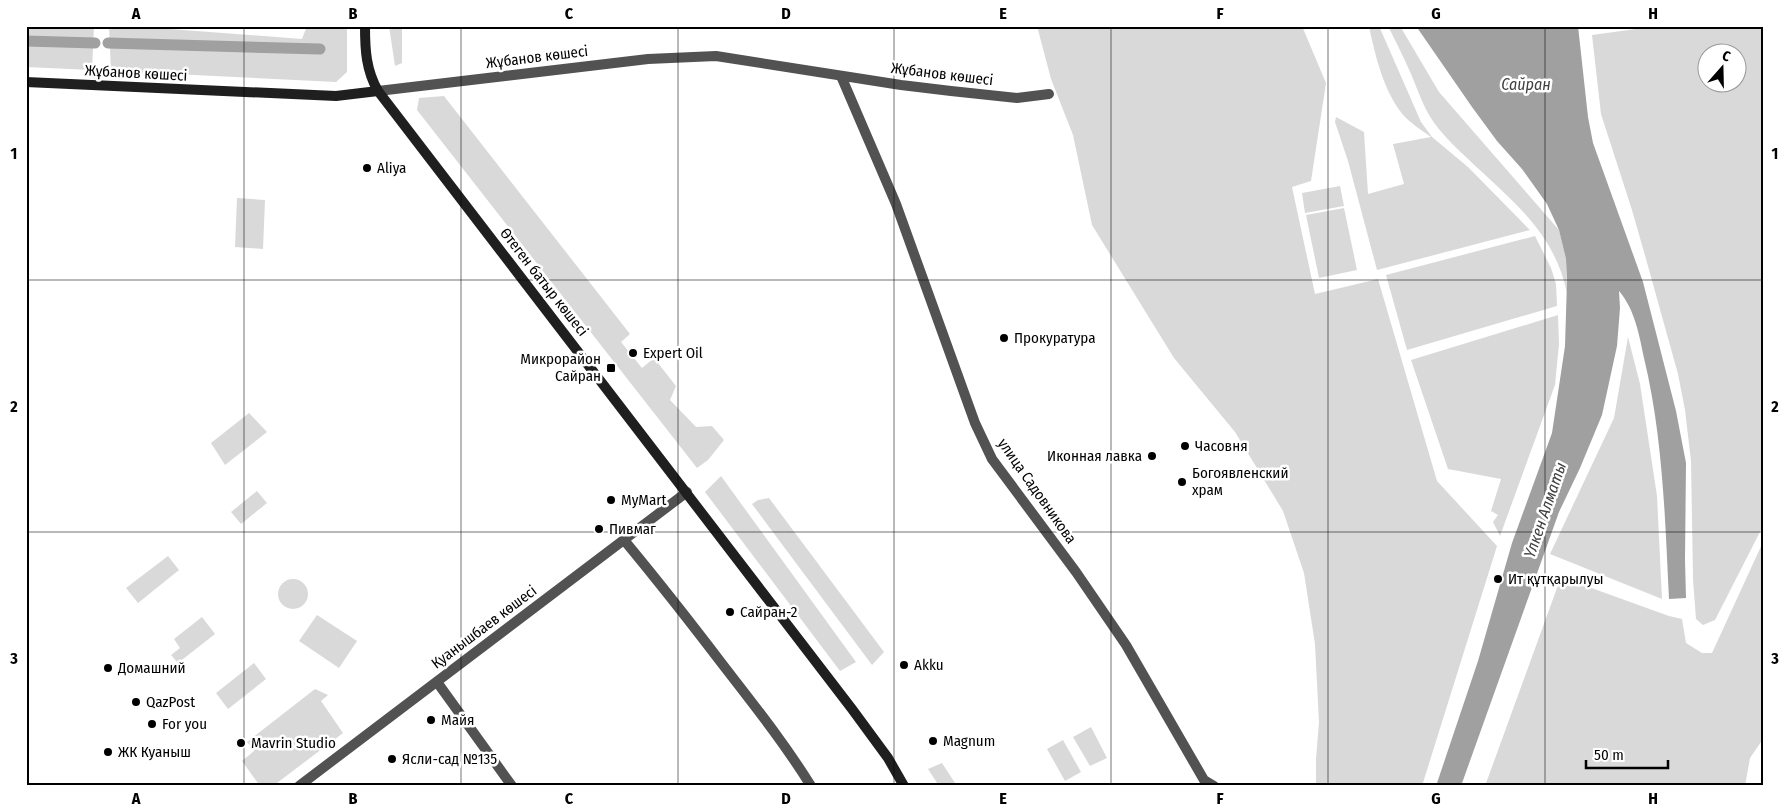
<svg xmlns="http://www.w3.org/2000/svg" width="1789" height="812" font-family="'Fira Sans Condensed',sans-serif">
	<style>
		.green { fill: #d9d9d9; fill-rule: evenodd }
		.water { fill: #a0a0a0 }
		.lines { fill: none; stroke-linecap: round; stroke-linejoin: round }
		.canal { stroke: #a0a0a0; stroke-width: 11 }
		.minor { stroke: #525252; stroke-width: 10 }
		.tertiary { stroke: #525252; stroke-width: 10 }
		.secondary { stroke: #1f1f1f; stroke-width: 10 }
		.grid { fill: none; stroke: #000; stroke-width: 1; stroke-opacity: 0.55 }
		.poi-dot { fill: #000; stroke: #fff; stroke-width: 2 }
		.labels { text-anchor: middle; dominant-baseline: central; stroke-width: 5; stroke-linejoin: round; paint-order: stroke }
		.street-label { font-size: 15px; fill: #000; stroke: #fff }
		.poi-label { font-size: 15px; fill: #000; stroke: #fff; text-anchor: start }
		.water-label { font-size: 16px; font-style: italic; fill: #414141; stroke: #fff }
		.neatline { fill: none; stroke: #000; stroke-width: 2 }
		.grid-label { font-size: 16px; text-anchor: middle; font-weight: bold; fill: #000 }
	</style>
	<rect width="100%" height="100%" fill="#fff"/>
	<!-- green -->
	<g class="green">
		<path d="M26 26 81 29 82 26H94L92 70 26 67Z"/>
		<path d="M109 26H130L302 39 307 26H347V72L336 82 111 71Z"/>
		<path d="M389 26H402V63L395 66Z"/>
		<path d="M1037 26H1302L1326 83 1311 181 1292 187 1315 294 1378 279 1437 481 1497 546 1422 786H1316V759L1319 722 1315 644 1304 573 1283 511 1235 432 1174 358 1092 225 1073 135 1051 79Z"/>
		<path d="M1369 26H1379L1421 122 1432 137 1468 167 1530 230 1377 270 1348 161 1335 122 1336 117 1364 132 1368 194 1404 184 1393 144 1431 137C1423 131 1413 125 1406 118 1385 96 1375 56 1369 26Z"/>
		<path d="M1388 26H1400L1439 92 1559 230 1566 259 1567 293C1554 231 1511 200 1467 158 1457 149 1447 139 1438 128 1425 112 1419 93 1411 74 1404 58 1396 42 1388 26Z"/>
		<path d="M1717 26H1763V526L1715 620 1703 625 1696 619 1693 579 1691 461 1685 410 1678 374 1646 259 1632 210 1601 114 1592 35 1636 29ZM1706 52H1736V82H1706Z"/>
		<path d="M444 96 630 334 621 342 642 368 654 358 676 386 670 400 696 427 712 426 724 440 708 460 697 468 417 110 419 98Z"/>
		<path d="M1340 186 1344 206 1305 213 1302 193Z"/>
		<path d="M237 198 265 200 263 249 235 247Z"/>
		<path d="M1344 208 1357 270 1319 278 1306 215Z"/>
		<path d="M1535 236 1551 268 1556 284 1557 306 1407 350 1386 275Z"/>
		<path d="M1558 315 1559 344 1555 385 1500 536 1493 522 1498 515 1491 511 1501 479 1448 469 1411 360Z"/>
		<path d="M1628 337 1640 384 1657 496 1662 599 1550 554 1614 418Z"/>
		<path d="M249 413 267 432 225 465 211 443Z"/>
		<path d="M721 476 856 662 840 671 705 492Z"/>
		<path d="M257 491 267 503 241 524 231 512Z"/>
		<path d="M769 498 884 652 872 665 752 504 758 500Z"/>
		<path d="M1763 542V739L1750 758 1745 786H1485L1561 577 1669 616 1682 619 1686 643 1702 653H1712Z"/>
		<path d="M168 556 179 570 138 603 126 588Z"/>
		<circle cx="293" cy="594" r="15"/>
		<path d="M317 615 357 641 339 668 299 641Z"/>
		<path d="M202 617 215 634 178 663 171 655 180 648 174 639Z"/>
		<path d="M254 663 266 679 228 709 216 693Z"/>
		<path d="M315 689 328 695 321 701 343 733 273 786H260L242 761 254 751 247 742Z"/>
		<path d="M1091 727 1107 758 1090 766 1073 737Z"/>
		<path d="M1063 740 1081 772 1065 781 1047 749Z"/>
		<path d="M942 763 957 786H939L928 769Z"/>
	</g>
	<!-- water -->
	<path class="water" d="M1416 26H1578L1588 117 1593 143 1643 282 1676 411 1686 463 1685 560 1686 598 1669 599C1665 518 1663 437 1644 358 1639 334 1635 310 1619 291L1620 308 1617 346 1602 415 1580 468 1559 512 1461 786H1436L1478 661 1512 543 1552 433 1565 346 1567 281 1566 259 1559 230 1547 204 1522 169 1497 141 1472 107Z"/>
	<g class="lines">
		<!-- canal -->
		<g class="canal">
			<path d="M26 41 95 43"/>
			<path d="M108 43 320 49"/>
		</g>
		<!-- minor -->
		<g class="minor">
			<path d="M841 76 896 204 975 423 992 459 1076 572 1126 645 1204 780 1214 786"/>
			<path d="M378 91 648 59 716 56 901 85 951 91 1017 98 1049 94"/>
			<path d="M624 540C658 581 691 623 723 665 754 705 785 744 811 786"/>
			<path d="M437 682 512 786"/>
		</g>
		<!-- tertiary -->
		<path class="tertiary" d="M299 786 687 492"/>
		<!-- secondary -->
		<g class="secondary">
			<path d="M365 26C365 50 366 70 378 91L852 709 888 758 904 786"/>
			<path d="M26 82 336 96 378 91"/>
		</g>
	</g>
	<!-- grid -->
	<path class="grid" d="M244 26V786M461 26V786M678 26V786M894 26V786M1111 26V786M1328 26V786M1545 26V786M26 280H1763M26 532H1763"/>
	<!-- markers -->
	<g class="poi-dot">
		<circle cx="367" cy="168" r="5"/>
		<circle cx="1004" cy="338" r="5"/>
		<circle cx="633" cy="353" r="5"/>
		<rect x="606" y="363" width="10" height="10" rx="2.5"/>
		<circle cx="1185" cy="446" r="5"/>
		<circle cx="1152" cy="456" r="5"/>
		<circle cx="1182" cy="482" r="5"/>
		<circle cx="611" cy="500" r="5"/>
		<circle cx="599" cy="529" r="5"/>
		<circle cx="1498" cy="579" r="5"/>
		<circle cx="730" cy="612" r="5"/>
		<circle cx="904" cy="665" r="5"/>
		<circle cx="108" cy="668" r="5"/>
		<circle cx="136" cy="702" r="5"/>
		<circle cx="431" cy="720" r="5"/>
		<circle cx="152" cy="724" r="5"/>
		<circle cx="933" cy="741" r="5"/>
		<circle cx="241" cy="743" r="5"/>
		<circle cx="108" cy="752" r="5"/>
		<circle cx="392" cy="759" r="5"/>
	</g>
	<g class="labels">
		<!-- street labels -->
		<g class="street-label">
			<text transform="translate(537 57) rotate(-7)">Жұбанов көшесі</text>
			<text transform="translate(136 73) rotate(3)">Жұбанов көшесі</text>
			<text transform="translate(942 74) rotate(7)">Жұбанов көшесі</text>
			<text transform="translate(544 282) rotate(52)">Өтеген батыр көшесі</text>
			<text transform="translate(1037 491) rotate(55)">улица Садовникова</text>
			<text transform="translate(484 627) rotate(-37)">Қуанышбаев көшесі</text>
		</g>
		<!-- poi labels -->
		<g class="poi-label">
			<text x="377" y="168">Aliya</text>
			<text x="1014" y="338">Прокуратура</text>
			<text x="643" y="353">Expert Oil</text>
			<text x="601" y="359" text-anchor="end">Микрорайон<tspan x="601" dy="17">Сайран</tspan></text>
			<text x="1195" y="446">Часовня</text>
			<text x="1142" y="456" text-anchor="end">Иконная лавка</text>
			<text x="1192" y="473">Богоявленский<tspan x="1192" dy="17">храм</tspan></text>
			<text x="621" y="500">MyMart</text>
			<text x="609" y="529">Пивмаг</text>
			<text x="1508" y="579">Ит құтқарылуы</text>
			<text x="740" y="612">Сайран-2</text>
			<text x="914" y="665">Akku</text>
			<text x="118" y="668">Домашний</text>
			<text x="146" y="702">QazPost</text>
			<text x="441" y="720">Майя</text>
			<text x="162" y="724">For you</text>
			<text x="943" y="741">Magnum</text>
			<text x="251" y="743">Mavrin Studio</text>
			<text x="118" y="752">ЖК Куаныш</text>
			<text x="402" y="759">Ясли-сад №135</text>
		</g>
		<!-- water labels -->
		<g class="water-label">
			<text x="1526" y="84">Сайран</text>
			<text transform="translate(1545 510) rotate(-71)">Үлкен Алматы</text>
		</g>
	</g>
	<!-- border -->
	<rect width="1789" height="812" fill="none" stroke="#ffffff" stroke-width="55"/>
	<!-- north arrow -->
	<g transform="translate(1722 68) rotate(20)"><circle r="24" fill="#ffffff" stroke="#999999"/>
	<path d="M0-4L9 19L0 12L-9 19Z" fill="#000000"/>
	<text y="-8" font-size="14" font-weight="bold" text-anchor="middle" fill="#000000">С</text>
	</g>
	<!-- scale -->
	<path d="M1586 760v8h82v-8" fill="none" stroke="#000000" stroke-width="2.5"/>
	<text x="1594" y="760" font-size="15" fill="#000000" stroke="#ffffff" stroke-width="4" paint-order="stroke">50 m</text>
	<rect x="28" y="28" width="1734" height="756" class="neatline"/>
	<g class="grid-label">
		<text x="136" y="19">A</text>
		<text x="353" y="19">B</text>
		<text x="569" y="19">C</text>
		<text x="786" y="19">D</text>
		<text x="1003" y="19">E</text>
		<text x="1220" y="19">F</text>
		<text x="1436" y="19">G</text>
		<text x="1653" y="19">H</text>
		<text x="14" y="159">1</text>
		<text x="1775" y="159">1</text>
		<text x="14" y="412">2</text>
		<text x="1775" y="412">2</text>
		<text x="14" y="664">3</text>
		<text x="1775" y="664">3</text>
		<text x="136" y="804">A</text>
		<text x="353" y="804">B</text>
		<text x="569" y="804">C</text>
		<text x="786" y="804">D</text>
		<text x="1003" y="804">E</text>
		<text x="1220" y="804">F</text>
		<text x="1436" y="804">G</text>
		<text x="1653" y="804">H</text>
	</g>
</svg>
